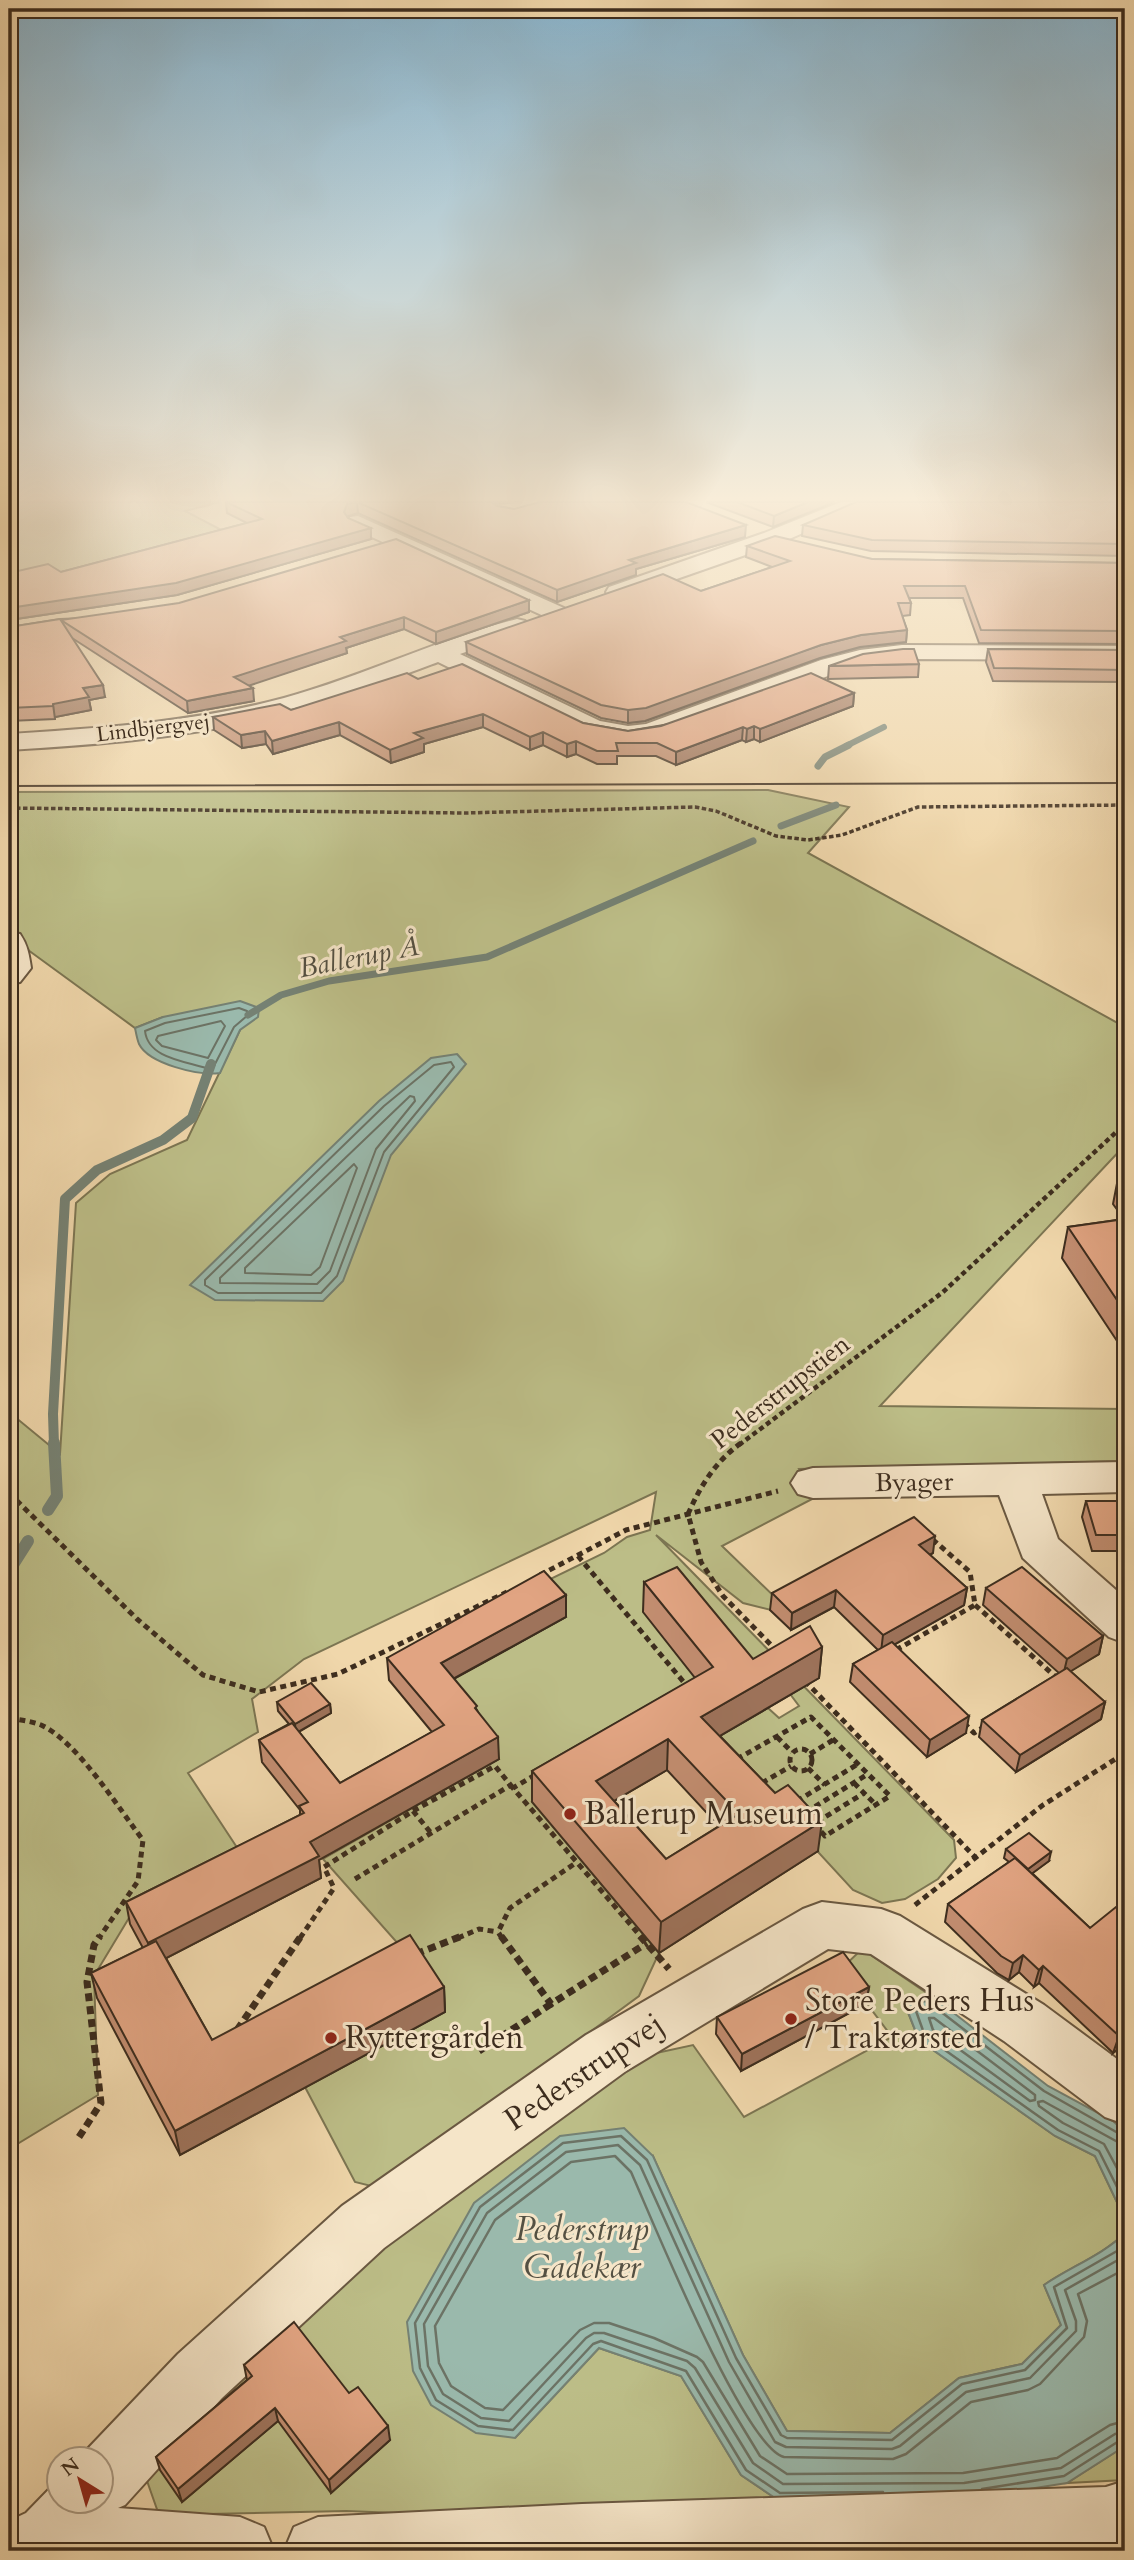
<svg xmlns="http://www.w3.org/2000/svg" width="1134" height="2560" font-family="Cardo,serif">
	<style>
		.green { fill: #bcbd87; stroke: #7c7552; stroke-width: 2 }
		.water { fill: #9ab9ac; stroke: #758173; stroke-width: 2 }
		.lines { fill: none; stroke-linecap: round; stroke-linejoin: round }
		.shore-far1 { stroke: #6c7365; stroke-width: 2 }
		.shore { stroke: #6c7365; stroke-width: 2.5 }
		.stream-far3 { stroke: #758173; stroke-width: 6 }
		.stream-far2 { stroke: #758173; stroke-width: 7 }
		.stream-far1 { stroke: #758173; stroke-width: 10 }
		.stream { stroke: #758173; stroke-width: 12 }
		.minor-casing { stroke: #6a5841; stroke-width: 4 }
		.path-far3 { stroke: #3d2d1e; stroke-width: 3.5; stroke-dasharray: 4.5 2.5; stroke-linecap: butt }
		.path-far2 { stroke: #3d2d1e; stroke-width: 4.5; stroke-dasharray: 5 3.5; stroke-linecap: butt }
		.path-far1 { stroke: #3d2d1e; stroke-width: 5; stroke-dasharray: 6 4.5; stroke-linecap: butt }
		.path { stroke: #3d2d1e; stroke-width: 7; stroke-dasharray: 8 5; stroke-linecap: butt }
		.minor { fill: #f5e5c8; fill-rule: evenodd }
		.tram { stroke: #3d2d1e; stroke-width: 2 }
		.wall { fill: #c28d70; stroke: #3d2d1e; stroke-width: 2; fill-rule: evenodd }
		.shaded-wall { fill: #9e735b; stroke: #3d2d1e; stroke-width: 2 }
		.building { fill: #e1a482; stroke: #3d2d1e; stroke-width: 2; fill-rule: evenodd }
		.poi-dot { fill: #8f2418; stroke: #f5e5c8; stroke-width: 2.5 }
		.labels { text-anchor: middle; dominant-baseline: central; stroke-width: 6; stroke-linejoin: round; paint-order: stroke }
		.far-street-label { font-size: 21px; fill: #3d2d1e; stroke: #f5e5c8 }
		.street-label { font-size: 26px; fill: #3d2d1e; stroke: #f5e5c8 }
		.water-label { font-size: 28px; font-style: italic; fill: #545042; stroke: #f5e5c8 }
		.near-poi-label { font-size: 32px; fill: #3d2d1e; stroke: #f5e5c8; text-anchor: start }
		.near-street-label { font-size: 32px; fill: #3d2d1e; stroke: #f5e5c8 }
		.near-water-label { font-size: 33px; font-style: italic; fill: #545042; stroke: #f5e5c8 }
	</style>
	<rect width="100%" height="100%" fill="#f0d7ab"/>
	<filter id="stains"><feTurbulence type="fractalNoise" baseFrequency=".00286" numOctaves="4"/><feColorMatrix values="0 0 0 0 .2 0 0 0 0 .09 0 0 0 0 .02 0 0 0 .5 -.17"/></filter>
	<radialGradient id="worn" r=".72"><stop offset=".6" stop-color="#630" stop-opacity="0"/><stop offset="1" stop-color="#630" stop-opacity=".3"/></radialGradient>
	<!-- green -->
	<g class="green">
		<path d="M9 502H220L185 511 231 535 65 582 9 575Z"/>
		<path d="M768 790 849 807 808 853 1125 1027V1145L880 1406 1125 1409V1461L799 1469 814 1498 722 1546 782 1604 771 1610 743 1603 656 1535 954 1840 956 1858 938 1879 905 1899 882 1903 853 1890 785 1816 699 1748 768 1708 779 1718 799 1706 790 1694 532 1802 659 1953 639 1996 495 2102 387 2190 355 2182 305 2087 409 1956 323 1859 498 1759 442 1685 566 1617 536 1586 604 1553 627 1537 650 1530 656 1492 304 1659 252 1699 258 1732 188 1773 238 1849 144 1893 94 1976 98 2095 9 2149V1412L60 1454 76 1203 110 1174 187 1140 240 1030 163 1017 135 1028 13 939 9 950V792Z"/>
		<path d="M862 1949 937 2000 905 2005 919 2040 1055 2136 1095 2156 1125 2219V2233C1103 2255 1070 2267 1044 2285L1061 2325 1022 2364 959 2378 890 2433 787 2431 743 2355 653 2156 515 2438 599 2348 681 2376 741 2475 778 2500 475 2516 346 2511 159 2515 146 2478 341 2276 638 2057 693 2045 744 2117 892 2037 841 1969Z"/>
		<path d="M1125 2446V2480L1067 2483Z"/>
	</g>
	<!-- water -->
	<g class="water">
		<path d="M240 1001 259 1008 258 1017 240 1030 220 1073C199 1076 149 1064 139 1044 137 1039 136 1033 135 1028L163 1017Z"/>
		<path d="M457 1054 466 1064 391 1155 343 1281 323 1301 215 1300 190 1285 379 1101 431 1058Z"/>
		<path d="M937 2000 1048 2086 1113 2121 1125 2132V2219L1095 2156 1055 2136 919 2040 905 2004Z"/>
		<path d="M624 2128 653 2156 743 2355 787 2431 890 2433 959 2378 1022 2364 1061 2325 1044 2285C1070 2267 1103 2255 1125 2233V2446L1067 2483 965 2499 778 2500 741 2475 681 2376 599 2348 515 2438 476 2433 431 2405 413 2371 407 2322 474 2203 560 2136Z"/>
	</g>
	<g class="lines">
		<!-- shore-far1 -->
		<g class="shore-far1">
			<path d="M239 1008 247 1011 248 1015 234 1027 214 1066 206 1068C184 1061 148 1058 145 1031L165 1023Z"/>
			<path d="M221 1021 225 1026 208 1058 162 1046 156 1040 158 1036Z"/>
			<path d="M451 1062 454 1067 384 1152 337 1276 321 1293H218L205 1285V1280L384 1106 434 1065Z"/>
			<path d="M410 1096 414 1097 415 1101 376 1149 330 1271 317 1284 220 1283V1278Z"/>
			<path d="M354 1164 357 1168 320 1267 311 1275 245 1273V1268Z"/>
		</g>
		<!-- shore -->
		<g class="shore">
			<path d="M929 2018H934L1035 2095V2100L1030 2101 933 2030Z"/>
			<path d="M1125 2137 1044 2091 936 2008 916 2011 925 2036 1058 2130 1099 2151 1125 2203"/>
			<path d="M1125 2146 1043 2101 1038 2102 1039 2106 1063 2123 1104 2144 1125 2183"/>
			<path d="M1125 2256 1065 2290 1076 2321V2331L1030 2378 966 2392 900 2446 892 2449 786 2447 775 2442 729 2362 640 2165 618 2145 566 2152 487 2213 424 2324 428 2366 443 2394 481 2418 509 2421 586 2338 594 2333H604L687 2361 695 2368 753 2463 783 2484 964 2483 1061 2468 1115 2434 1125 2432"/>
			<path d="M1125 2269 1078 2294 1087 2321 1084 2337 1040 2384 1028 2390 971 2402 906 2454 893 2459 784 2457C744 2447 652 2219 631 2172L615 2156 571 2162 495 2220 435 2326 439 2363 451 2386 485 2408 503 2410 580 2330 594 2323H609L654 2338 697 2357 703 2362 760 2456 787 2474 963 2473 1057 2458 1110 2425 1125 2421"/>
			<path d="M982 2489 1064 2476 1119 2441 1125 2440"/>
			<path d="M883 2492 780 2493 746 2470 686 2371 601 2341 593 2344 513 2430 478 2426 436 2400 420 2368 415 2323 480 2207 563 2143 621 2136 647 2160 736 2358 781 2435 787 2438 892 2440 962 2384 1025 2370 1067 2328 1054 2287 1117 2251 1125 2243"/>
		</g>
		<!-- stream-far3 -->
		<path class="stream-far3" d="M846 746 884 727"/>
		<!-- stream-far2 -->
		<g class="stream-far2">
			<path d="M818 766 825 757 849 745"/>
			<path d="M781 826 836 805"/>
			<path d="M248 1015 281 995 329 981 487 957 753 841"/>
		</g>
		<!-- stream-far1 -->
		<path class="stream-far1" d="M54 1445 53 1414 65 1199 97 1170 163 1140 192 1118 211 1064"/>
		<!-- stream -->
		<g class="stream">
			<path d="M48 1510 57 1496 54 1443"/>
			<path d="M9 1571 28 1541"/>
		</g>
		<!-- minor casing -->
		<g class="minor-casing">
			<g id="minor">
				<path d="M841 502H868L865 506 780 543 625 597H609L606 592 609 587 764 533Z"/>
				<path d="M358 516 564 608 568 613 564 618H548L350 527 347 522 350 517Z"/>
				<path d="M517 619 525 621 529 626 525 631 460 654 600 721 628 726 646 724 821 660 860 650 902 645 1125 646V660L902 659 861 664 660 737 628 742 584 734 438 662C381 683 324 705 264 719 181 738 94 745 9 750V734C101 728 195 722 284 698 364 676 438 639 517 619Z"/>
				<path d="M9 932 20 934C28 946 29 955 31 968L20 982 9 984Z"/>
				<path d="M1125 1462V1492L1042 1494 1058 1539 1125 1598V1643L1109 1637 1023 1558 999 1495 813 1498 798 1494 791 1483 798 1472 813 1468Z"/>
				<path d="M822 1902 881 1909 900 1916 1044 2005 1125 2065V2124L1105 2117 1004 2041 871 1954 828 1949 626 2071 384 2248 222 2398 125 2505 118 2508 240 2517 264 2527 274 2551H9V2521L26 2513 60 2478V2500H102V2458H79L178 2354 342 2206 586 2035 803 1909Z"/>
				<path d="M1125 2481V2547L1112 2551H284L294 2527 318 2517 582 2504 1106 2487Z"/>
			</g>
		</g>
		<!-- path-far3 -->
		<path class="path-far3" d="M9 808 465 813 695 807 716 811 776 836 808 840 842 835 918 807 1125 805"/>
		<!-- path-far2 -->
		<path class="path-far2" d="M739 1445 943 1292 1125 1124"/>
		<!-- path-far1 -->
		<g class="path-far1">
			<path d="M741 1443C715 1462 701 1485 688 1514L701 1562 723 1596 775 1649"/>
			<path d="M9 1493 137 1619 203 1675 259 1692 338 1674 507 1592"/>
			<path d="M578 1556 687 1686"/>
			<path d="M540 1575 626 1530 778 1491"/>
			<path d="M975 1605 1057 1678"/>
			<path d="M896 1650 975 1605 970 1572 931 1538"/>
			<path d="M805 1681 975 1857"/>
			<path d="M9 1718C20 1720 31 1721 41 1725 77 1741 119 1809 143 1840L138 1881 99 1938"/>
			<path d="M964 1723 974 1733 984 1727"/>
			<path d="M777 1737 792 1752"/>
			<circle cx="801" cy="1760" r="11"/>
			<path d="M810 1754 833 1740"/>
			<path d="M737 1759 811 1717 890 1796 825 1836 817 1827"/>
			<path d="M808 1768 825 1785"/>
			<path d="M535 1775 513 1788 642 1938"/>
			<path d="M762 1783 791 1766"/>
			<path d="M854 1783 876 1805"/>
			<path d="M797 1801 858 1764"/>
			<path d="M413 1811 431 1833"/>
			<path d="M806 1812 868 1774"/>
			<path d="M817 1822 864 1793"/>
			<path d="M355 1879 511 1785"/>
			<path d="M915 1905 1043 1805 1125 1753"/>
			<path d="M300 1938 334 1888 324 1867 413 1811 495 1766 513 1788"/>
			<path d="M458 1938 479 1929 498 1932"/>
			<path d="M502 1938 498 1932 510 1908 577 1862"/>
		</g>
		<!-- path -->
		<g class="path">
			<path d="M501 1936 551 2004 647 1943"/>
			<path d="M640 1936 669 1969"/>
			<path d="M416 1954 462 1936"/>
			<path d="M237 2030 301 1936"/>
			<path d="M479 2051 551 2004"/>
			<path d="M79 2137 101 2103 87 1982 94 1945 100 1936"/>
		</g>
		<!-- minor -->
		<use href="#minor" class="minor"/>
		<!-- tram -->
		<path class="tram" d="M9 786 1125 783"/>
	</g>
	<!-- wall -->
	<g class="wall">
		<path d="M226 502H522L495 504 497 506 514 509 745 537 636 569V575L557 602 358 513 347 517 371 539 177 595 9 620V573L61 572 247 523 227 513Z"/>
		<path d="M706 502H835L773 527Z"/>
		<path d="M1125 502V556L871 551 802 536 803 525Z"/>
		<path d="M747 546 872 559 1125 563V644L979 643 963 598H909L911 603 910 615 902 616 907 630 906 642 860 647 820 658 645 721 628 723 601 718 467 654 466 642 701 591 772 567 746 557Z"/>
		<path d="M529 600V612L436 644 404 629 346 648 347 653 248 685 254 701 188 713 72 638 105 697 89 700 91 710 55 717V719L9 721V627L60 619Z"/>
		<path d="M988 649 1125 650V682L993 681 986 662Z"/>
		<path d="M919 664 918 677 828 679 829 666Z"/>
		<path d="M418 679 583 723 628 731 854 693 853 706 760 742 754 739 746 742 742 740 676 765 656 756H617V764H597L576 754 567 757 543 745 530 750 483 727 424 744V752L391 763 340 735 273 754 266 744 242 748 214 730 213 717 291 710Z"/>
		<path d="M1119 1173H1125V1353L1062 1258 1068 1227 1124 1219 1113 1204Z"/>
		<path d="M1086 1501H1125V1551H1092L1082 1517Z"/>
		<path d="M933 1553 930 1555 967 1588 964 1605 894 1645 966 1733 927 1757 850 1682 853 1664 878 1650 834 1607 791 1630 770 1610 772 1593Z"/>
		<path d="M644 1582 753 1659 822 1647 819 1678 720 1736 775 1793 818 1851 659 1953 532 1802V1771L695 1678 643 1612ZM667 1770 719 1826 666 1859 614 1801Z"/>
		<path d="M986 1588 1103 1636 1099 1654 1070 1671 1105 1702 1101 1719 1016 1772 979 1737 982 1720 1059 1673 983 1605Z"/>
		<path d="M566 1617 454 1679 477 1710 499 1759 319 1860 321 1878 166 1958 212 2040 444 1987 445 2012 180 2155 97 1998 91 1973 143 1948 130 1924 126 1902 300 1815V1810L262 1762 259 1740 289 1724 278 1711 277 1702 330 1704 331 1713 299 1732 340 1783 432 1732 389 1680 387 1658Z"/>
		<path d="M1006 1849 1049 1861 1032 1873 1090 1928 1125 1916V2050L1122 2046 1113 2053 1111 2051 1039 1983 1034 1987 1019 1972 1009 1980 997 1973 945 1922 948 1904 1009 1862 1004 1858Z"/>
		<path d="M869 1987 866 2004 741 2071 716 2034 717 2017Z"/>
		<path d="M244 2365 349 2393 390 2440 331 2493 278 2421 182 2502 160 2470 156 2457 247 2380Z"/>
	</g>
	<!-- shaded-wall -->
	<g class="shaded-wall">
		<path d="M357 502 358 513 348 516 345 523 344 512 347 504Z"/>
		<path d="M808 502H835L773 527 774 516Z"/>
		<path d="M746 525 745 537 636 569V575L557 602V590L629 560Z"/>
		<path d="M371 528V539L177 595 9 620V608Z"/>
		<path d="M529 600V612L436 644V632Z"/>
		<path d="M404 617V629L346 648 347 653 236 690 234 677 340 637Z"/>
		<path d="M907 630 906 642 860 647 820 658 645 721 628 723V710L821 645 861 635Z"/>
		<path d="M103 685 105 697 89 700 91 710 55 717V719L53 704 83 688Z"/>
		<path d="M253 688 254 701 188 713 187 701Z"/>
		<path d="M854 693 853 706 760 742V729Z"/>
		<path d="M483 714V727L424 744V752L391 763 390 750 414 733Z"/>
		<path d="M339 722 340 735 273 754 272 741Z"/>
		<path d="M754 726V739L746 742 747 729Z"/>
		<path d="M743 727 742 740 676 765V752Z"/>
		<path d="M265 731 266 744 242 748 241 735Z"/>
		<path d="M543 732V745L530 750V737Z"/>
		<path d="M576 741V754L567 757V744Z"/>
		<path d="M935 1536 933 1553 916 1562 919 1545Z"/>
		<path d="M967 1588 964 1605 881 1652 883 1635Z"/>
		<path d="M836 1590 834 1607 791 1630 792 1613Z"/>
		<path d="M566 1595V1617L442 1685 441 1663Z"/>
		<path d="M1103 1636 1099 1654 1063 1676 1067 1659Z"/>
		<path d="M822 1647 819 1678 699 1748 701 1717Z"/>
		<path d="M1105 1702 1101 1719 1016 1772 1020 1755Z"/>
		<path d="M330 1704 331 1713 296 1733 295 1724Z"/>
		<path d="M969 1716 966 1733 927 1757 930 1740Z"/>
		<path d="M498 1737 499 1759 319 1860 321 1878 153 1965 148 1943 310 1842Z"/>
		<path d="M668 1739 667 1770 595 1812 596 1781Z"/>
		<path d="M822 1821 818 1851 659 1953 661 1922Z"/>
		<path d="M1051 1852 1049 1861 1026 1878 1028 1869Z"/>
		<path d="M1023 1955 1019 1972 1009 1980 1013 1963Z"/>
		<path d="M1043 1966 1039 1983 1034 1987 1039 1970Z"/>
		<path d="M444 1987 445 2012 180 2155 175 2131Z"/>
		<path d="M869 1987 866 2004 741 2071 742 2054Z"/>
		<path d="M1125 2031V2035L1122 2046 1113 2053 1119 2036Z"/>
		<path d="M275 2408 278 2421 182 2502 178 2489Z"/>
		<path d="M388 2426 390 2440 331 2493 329 2480Z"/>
	</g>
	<!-- building -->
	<g class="building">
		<path d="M226 502H492L497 506 514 509 540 502H686L746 525 629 560 636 563 557 590 357 502 347 504 344 512 348 518 371 528 176 583 9 608V573L48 564 61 572 262 519Z"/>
		<path d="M737 502H808L774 516Z"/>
		<path d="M856 502H1125V544L872 540 803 525Z"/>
		<path d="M775 536 872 559 1125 563V631L981 630 965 586H904L911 603H898L907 630 861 635 821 645 646 708 628 710 601 705 466 642 663 574 701 591 790 561 747 546Z"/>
		<path d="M396 539 529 600 436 632 404 617 340 637 346 641 234 677 253 688 187 701 61 620 179 603Z"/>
		<path d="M60 619 103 685 83 688 89 697 53 704V706L9 708V627Z"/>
		<path d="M903 649H914L919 664 829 666 863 654Z"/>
		<path d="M988 649 1125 650V670L994 668Z"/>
		<path d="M462 664 583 723 628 731 661 726 811 673 854 693 760 729 754 726 747 729 743 727 676 752 657 743H616L618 751H597L576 741 567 744 543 732 530 737 483 714 414 733 423 738 390 750 339 722 272 741 265 731 241 735 213 717 280 704 291 710 407 673 418 679Z"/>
		<path d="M1119 1173H1125V1182Z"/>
		<path d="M1125 1219V1312L1068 1227Z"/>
		<path d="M1086 1501H1125V1535H1096Z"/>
		<path d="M914 1517 935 1536 919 1545 967 1588 883 1635 836 1590 792 1613 772 1593Z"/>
		<path d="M677 1567 753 1659 810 1626 822 1647 701 1717 775 1793 788 1785 822 1821 661 1922 532 1771 713 1667 644 1582ZM668 1739 739 1814 666 1859 596 1781Z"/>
		<path d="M1022 1567 1103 1636 1067 1659 986 1588Z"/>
		<path d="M544 1571 566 1595 441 1663 477 1706 475 1708 498 1737 310 1842 319 1856 148 1943 126 1902 304 1813 299 1806 308 1802 259 1740 292 1723 340 1783 444 1725 387 1658Z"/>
		<path d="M892 1642 969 1716 930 1740 853 1664Z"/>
		<path d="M1067 1668 1105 1702 1020 1755 982 1720Z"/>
		<path d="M311 1683 330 1704 295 1724 277 1702Z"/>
		<path d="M1029 1833 1051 1852 1028 1869 1006 1849Z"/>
		<path d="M1015 1858 1090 1928 1116 1907 1125 1916V2031L1119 2036 1043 1966 1039 1970 1023 1955 1013 1963 1001 1956 948 1904Z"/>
		<path d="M410 1935 444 1987 175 2131 91 1973 156 1941 212 2040Z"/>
		<path d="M843 1952 869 1987 742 2054 717 2017Z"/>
		<path d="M294 2322 349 2393 358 2387 388 2426 329 2480 275 2408 178 2489 156 2457 252 2376 244 2365Z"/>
	</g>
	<!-- sky -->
	<linearGradient id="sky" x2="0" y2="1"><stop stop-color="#89b6d0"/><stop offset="0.58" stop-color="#f8edd9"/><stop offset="1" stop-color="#f8edd9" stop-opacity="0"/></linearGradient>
	<rect width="1134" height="860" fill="url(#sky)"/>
	<!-- markers -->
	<g class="poi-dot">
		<circle cx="570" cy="1814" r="7"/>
		<circle cx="791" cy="2019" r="7"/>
		<circle cx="331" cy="2038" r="7"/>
	</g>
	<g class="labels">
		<!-- far-street labels -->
		<g class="far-street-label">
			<text transform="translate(153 728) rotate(-7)">Lindbjergvej</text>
		</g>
		<!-- street labels -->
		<g class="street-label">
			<text transform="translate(780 1392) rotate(-38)">Pederstrupstien</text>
			<text transform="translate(914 1482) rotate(-1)">Byager</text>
		</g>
		<!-- water labels -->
		<g class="water-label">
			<text transform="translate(359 957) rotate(-11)">Ballerup Å</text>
		</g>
		<!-- near-poi labels -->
		<g class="near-poi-label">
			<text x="584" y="1814">Ballerup Museum</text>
			<text x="805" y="2001">Store Peders Hus<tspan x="805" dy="37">/ Traktørsted</tspan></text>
			<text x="345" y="2038">Ryttergården</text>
		</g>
		<!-- near-street labels -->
		<g class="near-street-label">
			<text transform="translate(584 2072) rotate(-34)">Pederstrupvej</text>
		</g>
		<!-- near-water labels -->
		<g class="near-water-label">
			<text x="582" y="2229">Pederstrup<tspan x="582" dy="38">Gadekær</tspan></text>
		</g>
	</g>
	<!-- margin -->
	<rect width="1134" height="2560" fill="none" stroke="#f0d7ab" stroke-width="35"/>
	<rect x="10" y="10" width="1113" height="2539" fill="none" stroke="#3d2d1e" stroke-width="3.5"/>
	<rect x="18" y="18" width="1099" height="2525" fill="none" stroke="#3d2d1e" stroke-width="2"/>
	<!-- north arrow -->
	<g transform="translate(80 2480) rotate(323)"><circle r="33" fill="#f5e5c8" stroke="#ab9b84" stroke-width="2"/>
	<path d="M0-5L12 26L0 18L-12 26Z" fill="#8f2418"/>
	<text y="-10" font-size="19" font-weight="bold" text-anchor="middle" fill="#3d2d1e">N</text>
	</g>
	<rect width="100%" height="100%" filter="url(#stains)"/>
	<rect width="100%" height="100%" fill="url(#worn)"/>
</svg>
